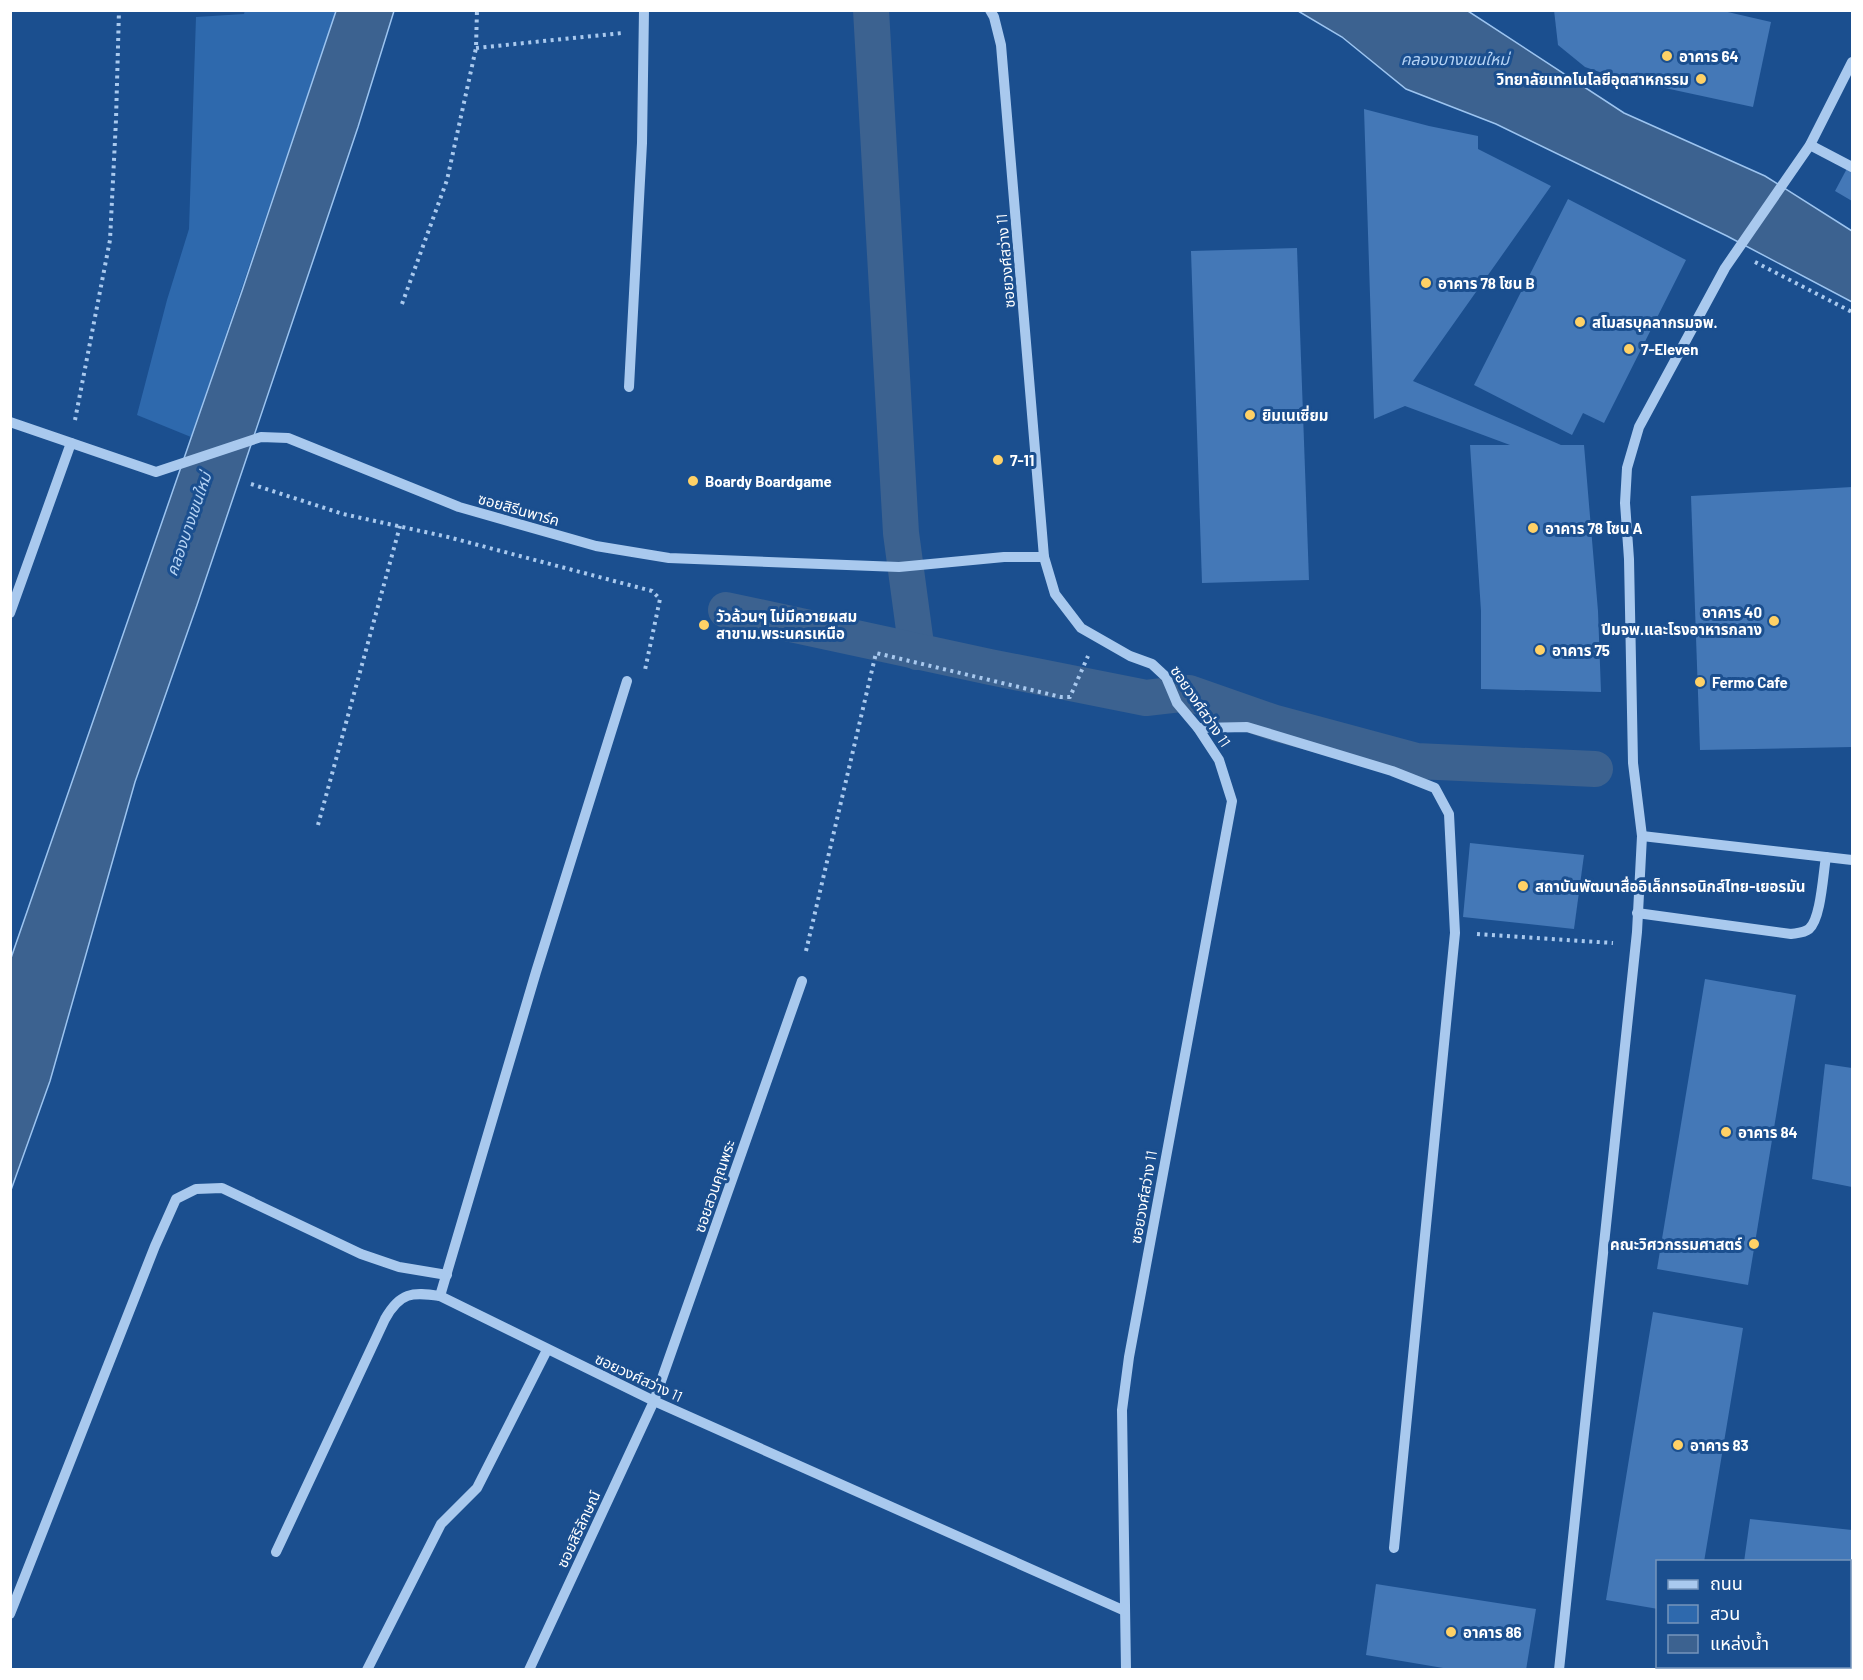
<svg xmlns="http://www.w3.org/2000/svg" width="1863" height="1680" font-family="Barlow,'Noto Sans Thai',sans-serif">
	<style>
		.green { fill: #2e69ad }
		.water { fill: #3c6290; stroke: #9cc4f0; stroke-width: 1.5 }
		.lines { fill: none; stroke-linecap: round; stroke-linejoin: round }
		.canal { stroke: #3c6290; stroke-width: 36 }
		.building { fill: #4478b7 }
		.path { stroke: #a9c9ee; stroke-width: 4; stroke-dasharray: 3 4.5; stroke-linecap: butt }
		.minor { stroke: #a9c9ee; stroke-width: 10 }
		.poi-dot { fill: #ffd166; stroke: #1b4f8f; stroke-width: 2 }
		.labels { text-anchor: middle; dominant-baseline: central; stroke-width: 6; stroke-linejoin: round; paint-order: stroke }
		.poi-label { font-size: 15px; font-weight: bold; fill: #fff; stroke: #1b4f8f; text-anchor: start }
		.street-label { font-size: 15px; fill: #fff; stroke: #1b4f8f }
		.water-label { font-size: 16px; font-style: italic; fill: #b5d3f5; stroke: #1b4f8f }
	</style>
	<rect width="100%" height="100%" fill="#1b4f8f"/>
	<!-- green -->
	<path class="green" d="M245 10 336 11 191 437 137 415 167 300 189 229 196 17 244 14Z"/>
	<!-- water -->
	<g class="water">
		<path d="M336 11H394L358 127 197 605 135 782 50 1081 11 1190V958L243 288Z"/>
		<path d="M1298 11H1468L1624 113 1765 176 1852 231V302L1727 236 1496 124 1406 89 1342 37Z"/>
	</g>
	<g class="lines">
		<!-- canal -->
		<g class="canal">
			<path d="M871 10 901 533 917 652"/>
			<path d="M726 610 990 667 1146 698 1189 693 1275 723 1416 761 1595 769"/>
		</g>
	</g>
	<!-- building -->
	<g class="building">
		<path d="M1554 10H1719L1771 22 1753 107 1614 77 1585 67 1558 45Z"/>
		<path d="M1364 109 1429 126 1478 136V149L1551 186 1413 381 1561 445H1584L1598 611 1601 692 1481 689V611L1470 445H1510L1405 406 1374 419Z"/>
		<path d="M1852 159V201L1835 191Z"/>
		<path d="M1568 199 1686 260 1604 423 1583 413 1572 435 1474 385Z"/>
		<path d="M1297 248 1309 580 1202 583 1191 251Z"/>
		<path d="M1852 487V747L1700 750 1691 496Z"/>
		<path d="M1470 843 1584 855 1574 929 1463 917Z"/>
		<path d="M1705 979 1796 995 1748 1285 1657 1269Z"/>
		<path d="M1825 1064 1852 1068V1187L1812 1179Z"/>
		<path d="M1653 1312 1743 1328 1704 1562H1658V1609L1606 1600Z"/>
		<path d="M1750 1519 1852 1530V1638H1850V1562H1744Z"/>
		<path d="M1376 1584 1536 1609 1526 1670H1455L1366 1655Z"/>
	</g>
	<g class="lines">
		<!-- path -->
		<g class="path">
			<path d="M476 48 622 33"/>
			<path d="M1755 262 1852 312"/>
			<path d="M402 304 447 180 476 48 477 10"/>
			<path d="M75 420 110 240 116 120 119 10"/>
			<path d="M251 484 343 514 448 537 652 591 660 599 645 670"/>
			<path d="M318 825 400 526"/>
			<path d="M1477 934 1613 943"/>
			<path d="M806 951 876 653 1061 697H1070L1088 656"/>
		</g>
		<!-- minor -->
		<g class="minor">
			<path d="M990 10 994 17 1001 45 1044 557 1055 594 1081 628 1130 656 1152 664 1166 677 1177 703 1198 728 1219 760 1232 801 1129 1357 1122 1410 1126 1670"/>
			<path d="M1810 145 1852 167"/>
			<path d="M629 387 642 143 644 10"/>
			<path d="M10 422 156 472 261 437 288 438 459 507 596 546 669 558 899 567 1004 557H1044"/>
			<path d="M10 613 71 443"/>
			<path d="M1198 728 1247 727 1392 771 1435 788 1449 814 1455 933 1394 1548"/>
			<path d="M1642 836 1852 860"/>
			<path d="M1637 913 1791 934C1797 933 1804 933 1809 929 1821 919 1823 874 1826 857"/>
			<path d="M440 1296 536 972 627 681"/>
			<path d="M276 1552 385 1319C400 1292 412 1292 440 1296L654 1401 1125 1611"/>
			<path d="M10 1614 155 1246 176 1199 196 1189 222 1188 361 1254 399 1267 447 1275"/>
			<path d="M367 1670 441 1524 477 1488 547 1350"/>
			<path d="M529 1670 654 1401 802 981"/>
			<path d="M1559 1670 1637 932 1642 836 1633 763 1629 559 1625 503 1627 468 1639 427 1725 268 1810 145 1852 62"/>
		</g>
	</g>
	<!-- markers -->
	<g class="poi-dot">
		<circle cx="1667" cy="56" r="6"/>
		<circle cx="1701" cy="79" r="6"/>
		<circle cx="1426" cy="283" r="6"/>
		<circle cx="1580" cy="322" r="6"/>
		<circle cx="1629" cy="349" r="6"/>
		<circle cx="1250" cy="415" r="6"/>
		<circle cx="998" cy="460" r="6"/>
		<circle cx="693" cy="481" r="6"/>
		<circle cx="1533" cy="528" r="6"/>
		<circle cx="1774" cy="621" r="6"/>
		<circle cx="704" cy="625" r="6"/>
		<circle cx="1540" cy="650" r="6"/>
		<circle cx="1700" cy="682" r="6"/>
		<circle cx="1523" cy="886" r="6"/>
		<circle cx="1726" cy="1132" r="6"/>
		<circle cx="1754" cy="1244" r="6"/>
		<circle cx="1678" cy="1445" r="6"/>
		<circle cx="1451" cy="1632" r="6"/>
	</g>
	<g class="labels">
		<!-- poi labels -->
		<g class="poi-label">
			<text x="1679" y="56">อาคาร 64</text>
			<text x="1689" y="79" text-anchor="end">วิทยาลัยเทคโนโลยีอุตสาหกรรม</text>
			<text x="1438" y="283">อาคาร 78 โซน B</text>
			<text x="1592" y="322">สโมสรบุคลากรมจพ.</text>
			<text x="1641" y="349">7-Eleven</text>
			<text x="1262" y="415">ยิมเนเซี่ยม</text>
			<text x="1010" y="460">7-11</text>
			<text x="705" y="481">Boardy Boardgame</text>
			<text x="1545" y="528">อาคาร 78 โซน A</text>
			<text x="1762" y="612" text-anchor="end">อาคาร 40<tspan x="1762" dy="17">ปีมจพ.และโรงอาหารกลาง</tspan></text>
			<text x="716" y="616">วัวล้วนๆ ไม่มีควายผสม<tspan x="716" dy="17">สาขาม.พระนครเหนือ</tspan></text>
			<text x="1552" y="650">อาคาร 75</text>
			<text x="1712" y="682">Fermo Cafe</text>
			<text x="1535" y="886">สถาบันพัฒนาสื่ออิเล็กทรอนิกส์ไทย-เยอรมัน</text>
			<text x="1738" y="1132">อาคาร 84</text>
			<text x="1742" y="1244" text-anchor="end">คณะวิศวกรรมศาสตร์</text>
			<text x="1690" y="1445">อาคาร 83</text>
			<text x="1463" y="1632">อาคาร 86</text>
		</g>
		<!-- street labels -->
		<g class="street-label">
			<text transform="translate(1005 261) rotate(-95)">ซอยวงศ์สว่าง 11</text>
			<text transform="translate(519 509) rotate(16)">ซอยสิรีนพาร์ค</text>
			<text transform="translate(1201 706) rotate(56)">ซอยวงศ์สว่าง 11</text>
			<text transform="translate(714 1186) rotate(-71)">ซอยสวนคุณพระ</text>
			<text transform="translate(1143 1197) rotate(-80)">ซอยวงศ์สว่าง 11</text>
			<text transform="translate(639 1377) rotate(25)">ซอยวงศ์สว่าง 11</text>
			<text transform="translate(578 1529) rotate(-65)">ซอยสิริลักษณ์</text>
		</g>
		<!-- water labels -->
		<g class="water-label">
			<text x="1455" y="58">คลองบางเขนใหม่</text>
			<text transform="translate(188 524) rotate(-71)">คลองบางเขนใหม่</text>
		</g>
	</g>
	<!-- border -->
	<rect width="1863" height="1680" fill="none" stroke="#ffffff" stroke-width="24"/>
	<!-- legend -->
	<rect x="1656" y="1560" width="195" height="108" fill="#1b4f8f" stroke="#7695bc" stroke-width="1.5"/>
	<rect x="1668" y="1580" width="30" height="9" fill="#a9c9ee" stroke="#7695bc" stroke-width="1.5"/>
	<text x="1710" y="1590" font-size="18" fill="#ffffff">ถนน</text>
	<rect x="1668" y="1605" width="30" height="18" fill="#2e69ad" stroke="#7695bc" stroke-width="1.5"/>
	<text x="1710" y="1620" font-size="18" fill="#ffffff">สวน</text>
	<rect x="1668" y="1635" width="30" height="18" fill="#3c6290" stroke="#7695bc" stroke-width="1.5"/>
	<text x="1710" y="1650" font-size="18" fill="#ffffff">แหล่งน้ำ</text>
</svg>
